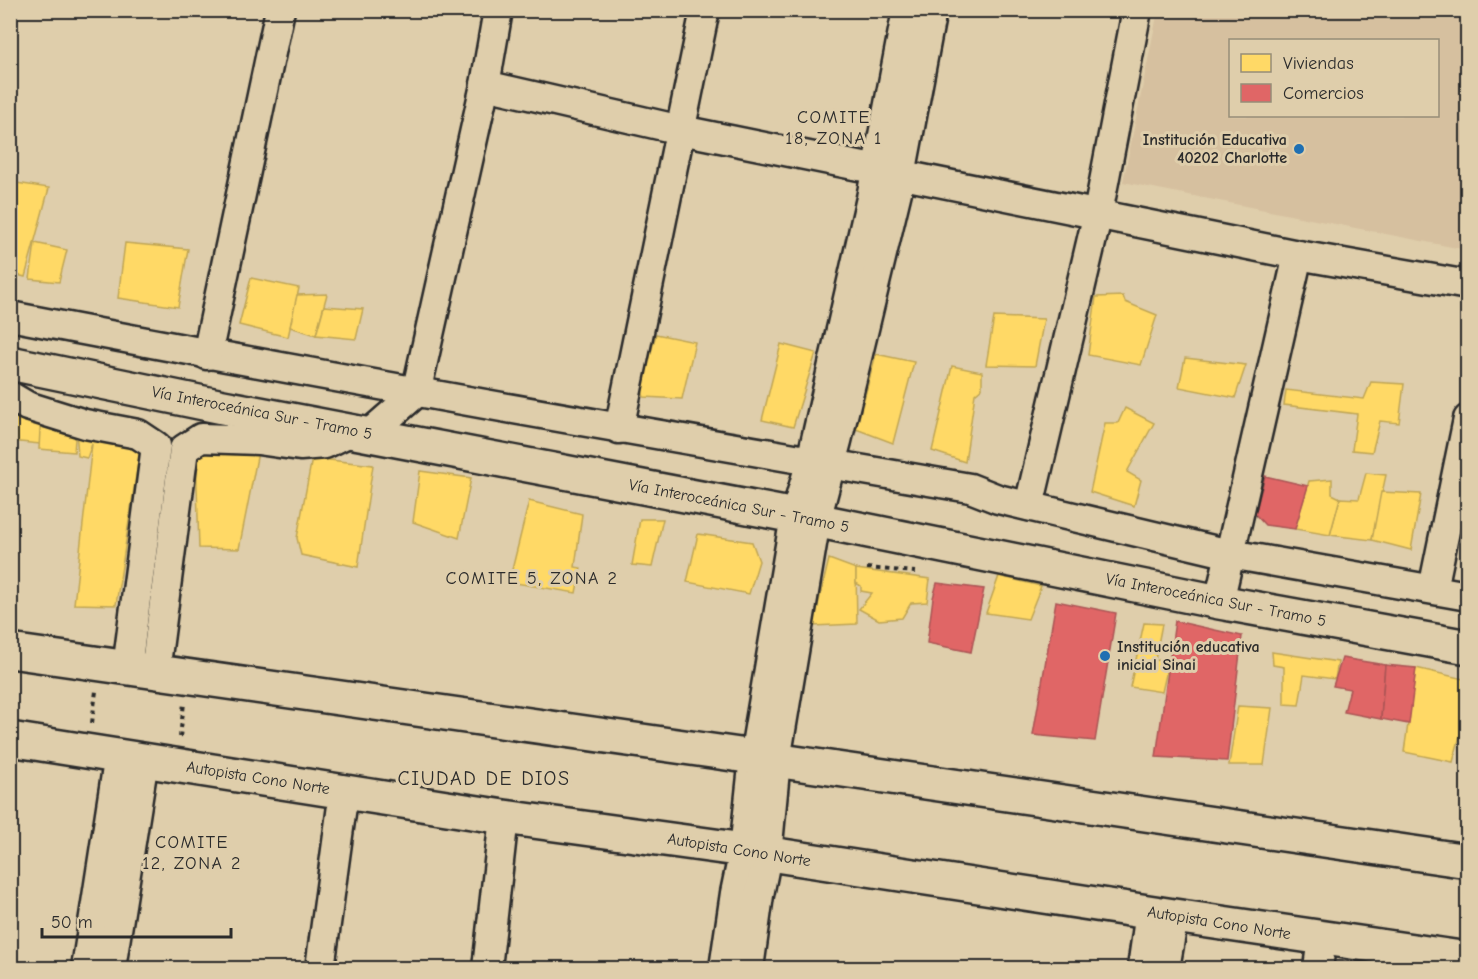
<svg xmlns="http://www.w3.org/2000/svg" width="1478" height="979" font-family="'Comic Neue',sans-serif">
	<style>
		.built { fill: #d6c09f; fill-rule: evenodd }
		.homes { fill: #ffd966; stroke: #bfa554; stroke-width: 1.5 }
		.shops { fill: #e06666; stroke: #aa5454; stroke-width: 1.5 }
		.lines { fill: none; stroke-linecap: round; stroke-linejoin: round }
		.minor-casing { stroke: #2b2b2b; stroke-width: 33 }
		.major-casing { stroke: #2b2b2b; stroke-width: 38 }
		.highway-casing { stroke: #2b2b2b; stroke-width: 38 }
		.path { stroke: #2b2b2b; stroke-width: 4; stroke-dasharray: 4.5 4.5; stroke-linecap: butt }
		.minor { stroke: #dfceab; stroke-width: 28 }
		.major { stroke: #dfceab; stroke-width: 33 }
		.highway { stroke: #dfceab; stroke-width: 33 }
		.poi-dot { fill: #1f6fb2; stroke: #dfceab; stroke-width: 2 }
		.labels { text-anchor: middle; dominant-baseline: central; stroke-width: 6; stroke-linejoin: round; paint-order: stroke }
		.poi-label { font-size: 16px; font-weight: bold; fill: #2b2b2b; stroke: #dfceab; text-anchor: end }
		.street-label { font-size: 16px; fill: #2b2b2b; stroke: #dfceab }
		.neighbourhood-label { font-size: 18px; letter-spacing: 1.5px; fill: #2b2b2b; stroke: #dfceab }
		.quarter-label { font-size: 20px; letter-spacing: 1.5px; fill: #2b2b2b; stroke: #dfceab }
	</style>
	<rect width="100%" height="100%" fill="#dfceab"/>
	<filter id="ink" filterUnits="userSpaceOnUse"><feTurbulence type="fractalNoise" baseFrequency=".0167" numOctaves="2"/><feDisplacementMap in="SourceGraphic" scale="12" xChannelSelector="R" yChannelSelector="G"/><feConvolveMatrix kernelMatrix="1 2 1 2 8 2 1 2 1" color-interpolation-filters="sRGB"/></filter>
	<g filter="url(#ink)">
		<!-- built -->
		<path class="built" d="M1158 11H1467V250L1123 182ZM1230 40H1438V116H1230Z"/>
		<!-- homes -->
		<g class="homes">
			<path d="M10 182 49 188 25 277 10 273Z"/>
			<path d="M35 243 67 250 59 282 30 279Z"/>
			<path d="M125 243 188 249 178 307 118 298Z"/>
			<path d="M251 278 299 288 288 337 239 325Z"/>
			<path d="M327 294 316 335 290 327 297 295Z"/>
			<path d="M1123 296 1125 302 1157 315 1141 365 1088 355 1096 297Z"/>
			<path d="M324 306 363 309 356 339 316 335Z"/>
			<path d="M994 317 1044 319 1035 366 986 365Z"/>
			<path d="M656 334 695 342 682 399 644 397 641 388Z"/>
			<path d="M781 344 816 353 793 427 762 420Z"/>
			<path d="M876 354 914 362 893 443 856 429Z"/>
			<path d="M1185 358 1246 365 1235 398 1179 387Z"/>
			<path d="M952 366 982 372V388L975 394 965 462 932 451Z"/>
			<path d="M1371 382 1404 384 1399 423 1380 421 1372 452 1352 450 1357 414 1284 405 1286 390 1364 399Z"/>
			<path d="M10 397 43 401 40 444 10 441Z"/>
			<path d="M1125 408 1154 423 1127 472 1141 480 1134 506 1090 492 1105 423H1118Z"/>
			<path d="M41 410 77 414 74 452 39 449Z"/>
			<path d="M76 429 142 437 116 605 74 604 92 444 87 458 78 456Z"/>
			<path d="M261 437 239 549 199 548 196 455 201 438Z"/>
			<path d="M312 458 373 465 358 567 301 555 297 538Z"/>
			<path d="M420 471 471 478 459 538 413 522Z"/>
			<path d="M1366 473 1386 475 1372 540 1330 535 1340 498 1359 499Z"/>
			<path d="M1332 479V494L1340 498 1330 535 1295 529 1309 481Z"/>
			<path d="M1381 492 1421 494 1411 550 1372 540Z"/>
			<path d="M529 501 582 514 575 567 581 568 576 593 509 582Z"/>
			<path d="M640 519H663L652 567 632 565Z"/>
			<path d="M1468 526V560L1460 563Z"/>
			<path d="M698 534 752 542 759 561 749 594 687 582Z"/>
			<path d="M829 559 856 569 857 624 813 626Z"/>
			<path d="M856 569 930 579 927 602 911 603 902 618 879 620 859 609 872 593 861 591V586L856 583Z"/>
			<path d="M999 576 1041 586 1028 619 986 613Z"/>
			<path d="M1144 623 1162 624 1155 660 1169 661 1162 692 1130 687Z"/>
			<path d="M1272 652 1338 662 1335 679 1304 675 1299 705 1284 704V667L1273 665Z"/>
			<path d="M1416 668 1468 680V706L1453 762 1404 752Z"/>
			<path d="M1238 706 1272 708 1264 765H1229Z"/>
		</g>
		<!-- shops -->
		<g class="shops">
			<path d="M1265 476 1308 486 1295 529 1265 525 1255 514Z"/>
			<path d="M937 583 984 589 971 652 927 643 933 598Z"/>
			<path d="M1056 601 1116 613 1095 741 1033 735Z"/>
			<path d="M1175 621 1242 636 1227 761 1156 757Z"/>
			<path d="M1342 658 1385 665 1381 719 1344 712 1350 689 1333 686Z"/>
			<path d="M1385 665 1416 668 1409 724 1381 719Z"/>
		</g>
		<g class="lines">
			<!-- minor casing -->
			<g class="minor-casing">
				<g id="minor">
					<path d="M485 85 681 130 1298 255 1468 285"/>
					<path d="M10 316C330 378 650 434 970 488L998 499 1230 554 1468 596"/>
					<path d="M207 355 280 10"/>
					<path d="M10 396 27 406 85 424 138 434 156 446 127 668"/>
					<path d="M619 429 705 10"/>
					<path d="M369 434 416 393 485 85 498 10"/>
					<path d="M1029 506 1098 213 1137 10"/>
					<path d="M1433 589 1468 419"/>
					<path d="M1219 602 1298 255"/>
					<path d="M155 672 184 449 201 438 258 440 300 446 325 444 352 431"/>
					<path d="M86 968 119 755"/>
					<path d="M111 968 144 760"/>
					<path d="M320 968 344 791"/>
					<path d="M487 968 504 817"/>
					<path d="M724 968 735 893 744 850 754 757 795 516 811 461 871 198 907 10"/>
					<path d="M749 968 759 895 767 855 776 760 816 520 837 441 901 175 932 10"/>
					<path d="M1142 968 1150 912"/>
					<path d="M1165 968 1174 916"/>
					<path d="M1318 968 1322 938"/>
				</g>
			</g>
			<!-- major casing -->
			<g class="major-casing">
				<g id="major">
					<path d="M10 651 754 757 1468 861"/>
					<path d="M10 739 504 817 744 850 1174 916 1468 959"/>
				</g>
			</g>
			<!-- highway casing -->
			<g class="highway-casing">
				<path id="highway" d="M10 363 223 407 795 516 1219 602 1468 647"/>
			</g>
			<!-- path -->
			<g class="path">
				<path d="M867 568 915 572"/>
				<path d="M92 723 96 691"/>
				<path d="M180 737 184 703"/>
			</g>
			<!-- minor -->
			<use href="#minor" class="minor"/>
			<!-- major -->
			<use href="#major" class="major"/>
			<!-- highway -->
			<use href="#highway" class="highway"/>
		</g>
	</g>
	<!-- markers -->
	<g class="poi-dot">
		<circle cx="1299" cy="149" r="6"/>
		<circle cx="1105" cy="656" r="6"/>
	</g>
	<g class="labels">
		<!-- poi labels -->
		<g class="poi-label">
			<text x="1287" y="140">Institución Educativa<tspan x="1287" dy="18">40202 Charlotte</tspan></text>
			<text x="1117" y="647" text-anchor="start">Institución educativa<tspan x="1117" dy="18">inicial Sinai</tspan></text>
		</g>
		<!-- street labels -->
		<g class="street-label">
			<text transform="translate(262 413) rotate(11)">Vía Interoceánica Sur - Tramo 5</text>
			<text transform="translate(739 506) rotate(11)">Vía Interoceánica Sur - Tramo 5</text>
			<text transform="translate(1216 600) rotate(11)">Vía Interoceánica Sur - Tramo 5</text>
			<text transform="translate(258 778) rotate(9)">Autopista Cono Norte</text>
			<text transform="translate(739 850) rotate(9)">Autopista Cono Norte</text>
			<text transform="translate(1219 923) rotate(9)">Autopista Cono Norte</text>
		</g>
		<!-- neighbourhood labels -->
		<g class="neighbourhood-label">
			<text x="834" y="117">COMITE<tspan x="834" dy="21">18, ZONA 1</tspan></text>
			<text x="532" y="578">COMITE 5, ZONA 2</text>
			<text x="192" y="842">COMITE<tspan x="192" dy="21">12, ZONA 2</tspan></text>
		</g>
		<!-- quarter labels -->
		<g class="quarter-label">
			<text x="484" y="778">CIUDAD DE DIOS</text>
		</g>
	</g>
	<!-- margin -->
	<rect width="1478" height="979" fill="none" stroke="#dfceab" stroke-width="36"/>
	<rect x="18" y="18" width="1442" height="943" fill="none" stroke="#2b2b2b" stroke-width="2" filter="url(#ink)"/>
	<!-- legend -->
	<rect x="1229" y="39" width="210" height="78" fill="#dfceab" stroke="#978d78" stroke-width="1.5"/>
	<rect x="1241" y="54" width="30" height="18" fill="#ffd966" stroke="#978d78" stroke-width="1.5"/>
	<text x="1283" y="69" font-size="18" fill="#2b2b2b">Viviendas</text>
	<rect x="1241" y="84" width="30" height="18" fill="#e06666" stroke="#978d78" stroke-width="1.5"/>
	<text x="1283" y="99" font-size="18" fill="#2b2b2b">Comercios</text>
	<!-- scale -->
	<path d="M42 928v9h189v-9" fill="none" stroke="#2b2b2b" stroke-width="3"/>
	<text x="51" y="928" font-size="18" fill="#2b2b2b" stroke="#dfceab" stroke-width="4.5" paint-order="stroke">50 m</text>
</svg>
